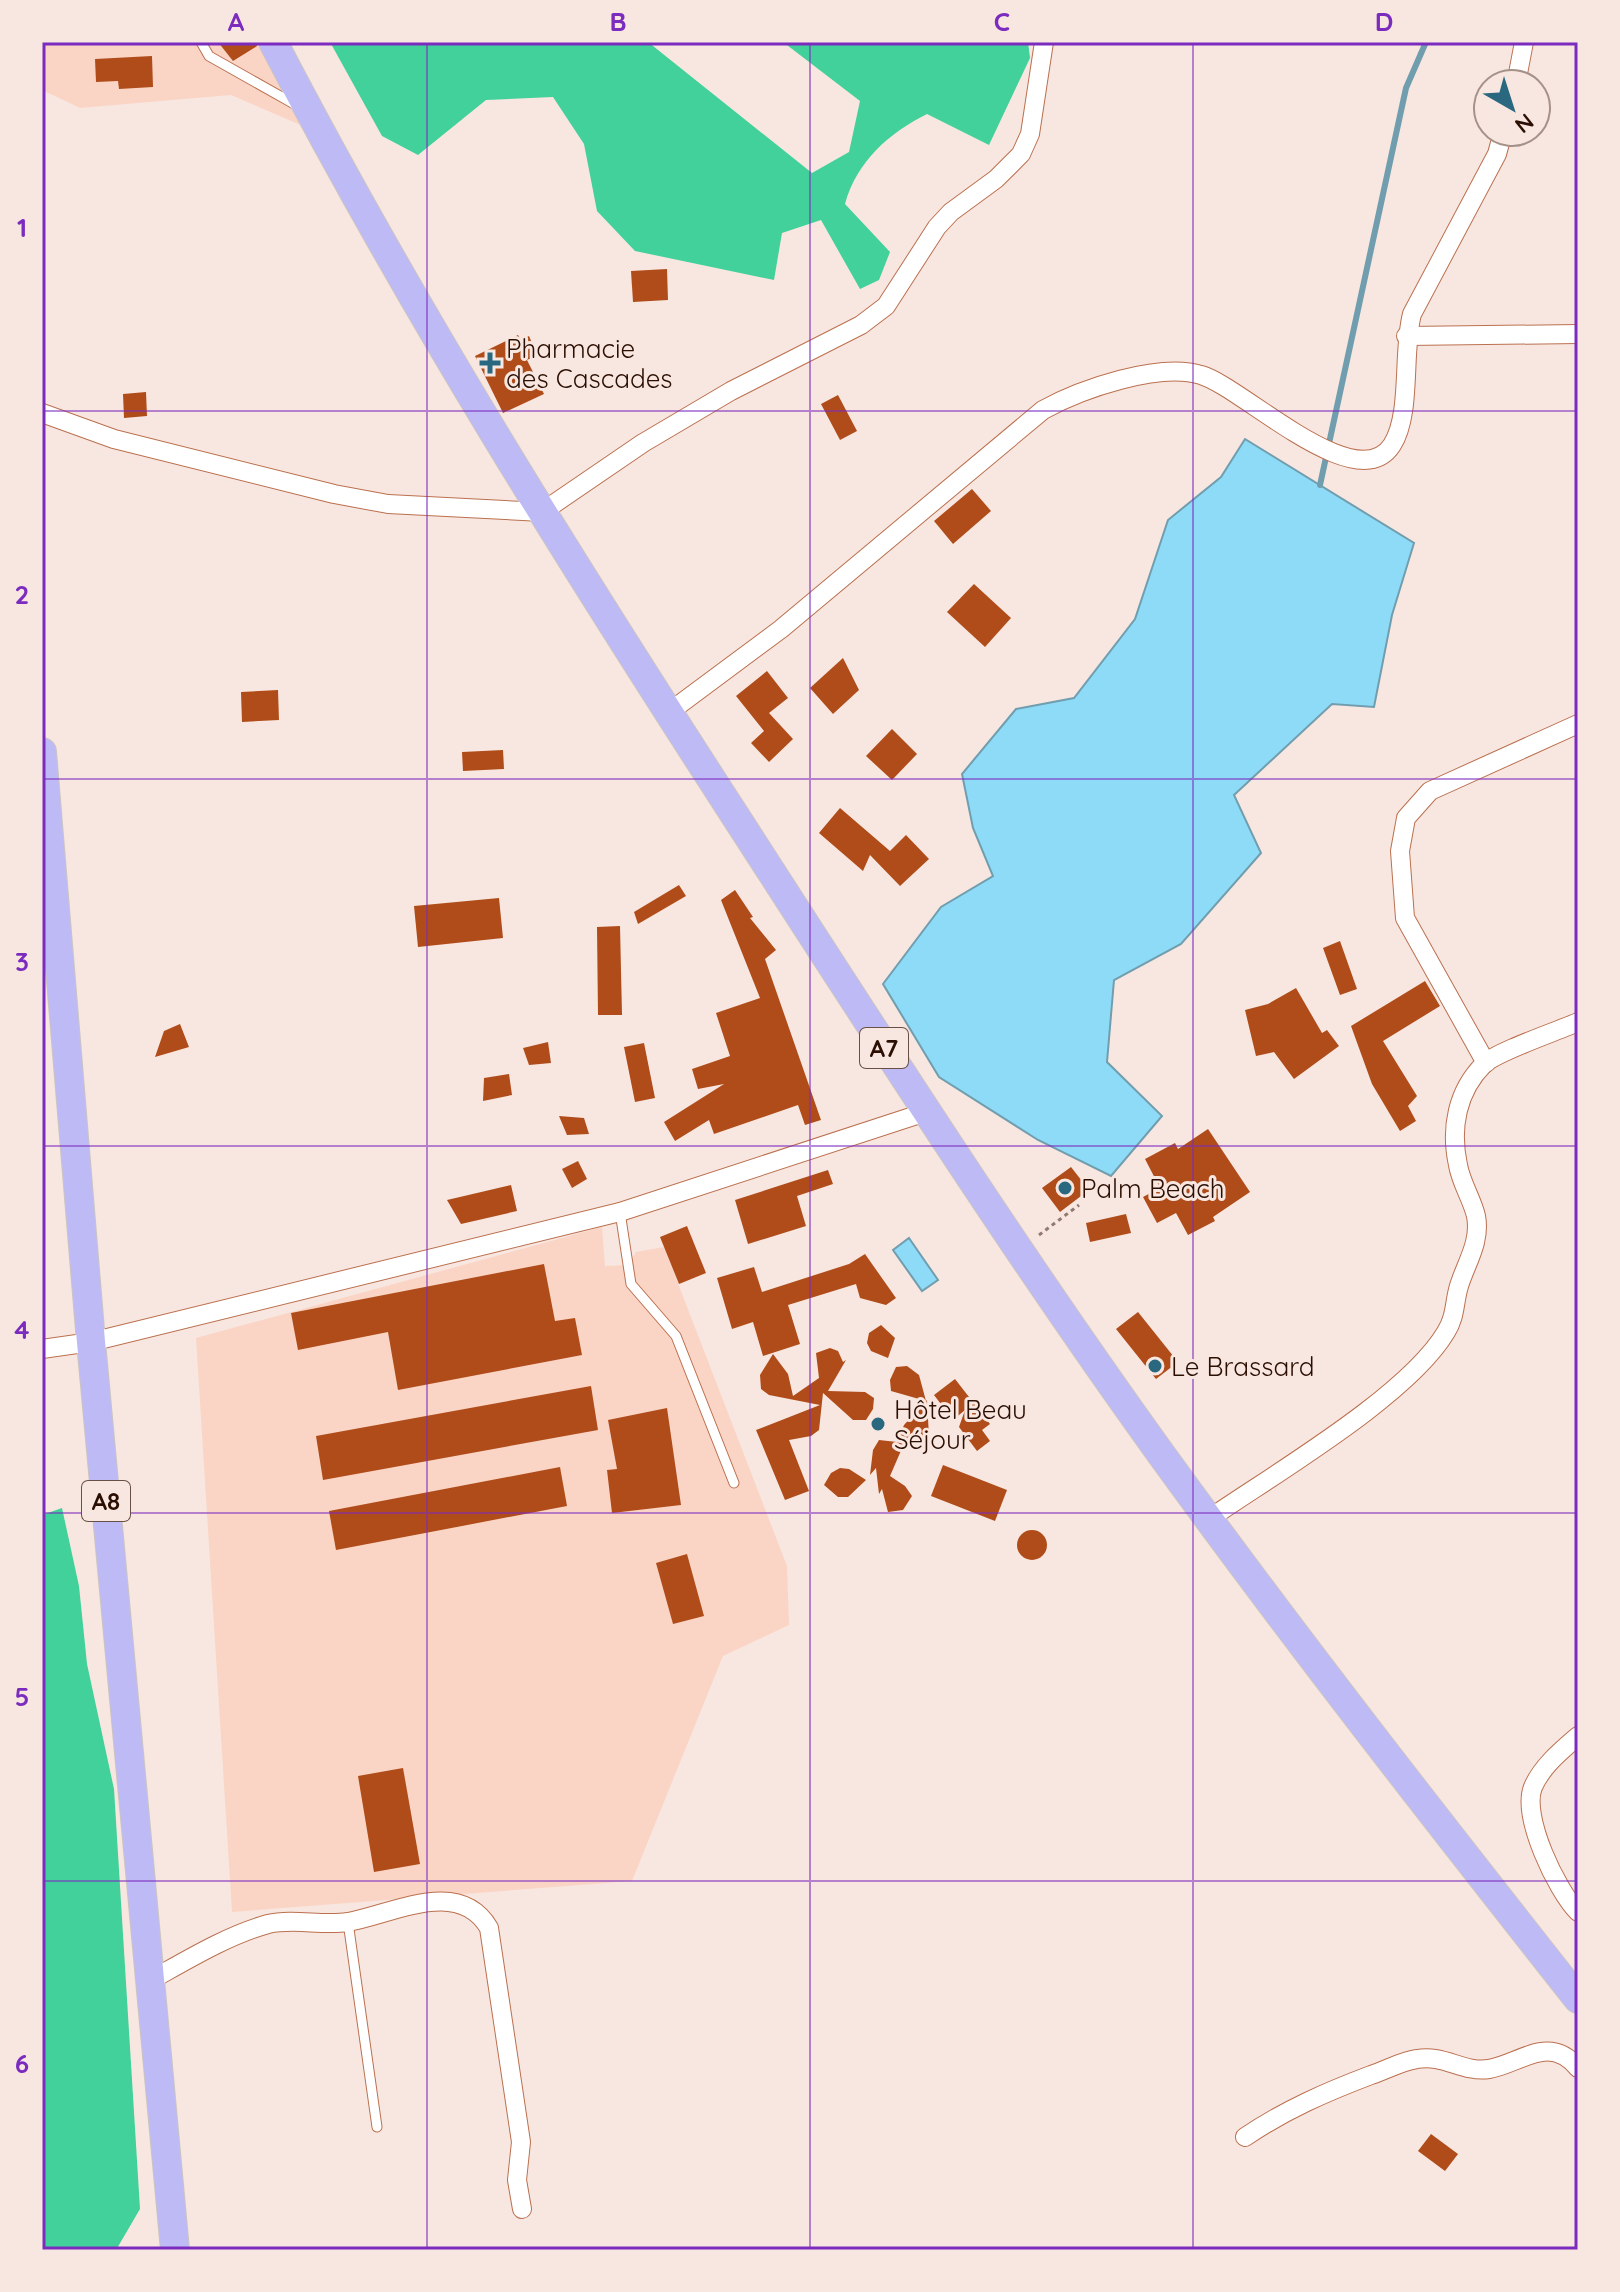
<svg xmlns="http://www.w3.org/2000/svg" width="1620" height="2292" font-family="Quicksand,sans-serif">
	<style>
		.built { fill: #fad5c6 }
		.forest { fill: #42d09b }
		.water { fill: #8edbf8; stroke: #719eae; stroke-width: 2 }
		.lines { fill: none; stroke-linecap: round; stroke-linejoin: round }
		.stream { stroke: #719eae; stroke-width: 6 }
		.building { fill: #af4c19 }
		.lane-casing { stroke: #bb704f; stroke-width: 11 }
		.street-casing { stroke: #bb704f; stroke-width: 20 }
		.primary-casing { stroke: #ccc5c3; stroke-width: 30 }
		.path { stroke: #917a71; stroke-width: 3; stroke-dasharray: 4 4; stroke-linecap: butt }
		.lane { stroke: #fff; stroke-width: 9 }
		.street { stroke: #fff; stroke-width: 18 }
		.primary { stroke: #bdbaf5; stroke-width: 28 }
		.grid { fill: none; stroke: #7b2cbf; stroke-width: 2; stroke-opacity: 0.55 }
		.poi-dot { fill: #29687e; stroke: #f8e7e0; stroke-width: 3 }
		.labels { text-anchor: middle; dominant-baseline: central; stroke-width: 6; stroke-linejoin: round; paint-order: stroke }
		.shield { fill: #f8e7e0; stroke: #695045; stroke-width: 2 }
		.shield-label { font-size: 24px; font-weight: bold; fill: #2c0f03 }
		.poi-label { font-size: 26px; fill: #2c0f03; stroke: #f8e7e0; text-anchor: start }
		.neatline { fill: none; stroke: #7b2cbf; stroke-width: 3 }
		.grid-label { font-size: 26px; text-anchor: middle; font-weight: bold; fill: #7b2cbf }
	</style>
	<rect width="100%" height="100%" fill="#f8e7e0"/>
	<!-- built -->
	<g class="built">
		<path d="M42 42H263L310 129 231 95 80 108 42 90Z"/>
		<path d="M602 1227 605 1266 628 1265 636 1252 664 1247 787 1566 789 1625 723 1656 632 1881 232 1912 196 1338Z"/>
	</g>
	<!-- forest -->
	<g class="forest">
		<path d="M330 42H648L812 173 849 152 860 101 783 42H1028L1030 58 989 145 927 114C889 133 857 161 845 204L890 252 879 280 860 289 821 220 782 233 774 280 635 251 597 211 584 144 553 97 486 100 418 155 382 136Z"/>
		<path d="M62 1508 79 1586 87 1664 114 1789 140 2209 116 2250H42V1515Z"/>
	</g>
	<!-- water -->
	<g class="water">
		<path d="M1245 439 1414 543 1392 615 1374 707 1332 704 1234 795 1261 853 1181 944 1114 980 1107 1062 1162 1116 1111 1176 1038 1140 939 1077 883 984 941 907 993 876 973 828 962 774 1016 709 1074 698 1135 619 1168 520 1221 477Z"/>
		<path d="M909 1238 938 1280 922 1291 893 1250Z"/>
	</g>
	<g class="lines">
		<!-- stream -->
		<path class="stream" d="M1320 485 1406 88 1426 42"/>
	</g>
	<!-- building -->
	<g class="building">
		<path d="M218 42H256L257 46 233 61Z"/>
		<path d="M152 56 153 87 119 89 118 81 96 82 95 59Z"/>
		<path d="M667 269 668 300 633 302 631 271Z"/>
		<path d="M518 335 521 340 529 336 537 355 527 360 544 394 503 413 475 356Z"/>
		<path d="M146 392 147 416 124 418 123 394Z"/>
		<path d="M838 395 857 431 840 440 821 404Z"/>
		<path d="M972 489 991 511 953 544 934 521Z"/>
		<path d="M974 584 1011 618 985 647 947 612Z"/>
		<path d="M843 658 859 690 833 714 810 688Z"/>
		<path d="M767 671 788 698 769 713 793 739 769 762 751 743 764 731 736 696Z"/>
		<path d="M278 690 279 720 242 722 241 692Z"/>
		<path d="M892 729 917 754 892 780 866 756Z"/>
		<path d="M503 750 504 769 463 771 462 752Z"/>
		<path d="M840 808 890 851 906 835 929 859 900 886 870 855 863 871 819 833Z"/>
		<path d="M679 885 686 896 638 924 634 912Z"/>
		<path d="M735 890 753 917 750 918 776 950 765 959 821 1120 805 1125 798 1105 714 1134 709 1120 675 1141 664 1122 724 1084 698 1089 692 1069 730 1056 716 1013 760 998 721 900Z"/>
		<path d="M499 898 503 938 418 947 414 906Z"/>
		<path d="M620 926 622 1015H598L597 927Z"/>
		<path d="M1340 941 1357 989 1340 995 1323 948Z"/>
		<path d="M1425 981 1440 1006 1383 1041 1417 1096 1408 1106 1416 1121 1400 1131 1372 1084 1351 1026Z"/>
		<path d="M1296 988 1322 1033 1327 1030 1339 1046 1294 1079 1274 1052 1256 1056 1245 1010 1268 1004Z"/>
		<path d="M180 1024 189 1047 155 1057 164 1031Z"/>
		<path d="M548 1042 551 1063 529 1065 523 1048Z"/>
		<path d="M644 1043 655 1098 635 1102 624 1047Z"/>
		<path d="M509 1074 512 1095 483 1101 484 1078Z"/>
		<path d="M559 1116 584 1118 589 1134 567 1135Z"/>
		<path d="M1208 1129 1250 1192 1213 1217 1215 1221 1188 1235 1176 1213 1157 1223 1143 1197 1160 1188 1145 1159 1175 1143 1178 1149Z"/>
		<path d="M578 1161 587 1179 572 1188 562 1169Z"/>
		<path d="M1071 1167 1089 1190 1060 1212 1042 1188Z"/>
		<path d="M828 1170 833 1184 797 1196 806 1226 748 1244 735 1200Z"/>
		<path d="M511 1185 517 1211 461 1224 447 1200Z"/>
		<path d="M1126 1214 1131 1233 1090 1242 1086 1223Z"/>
		<path d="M687 1226 706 1273 679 1284 660 1237Z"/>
		<path d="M865 1254 896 1298 886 1305 860 1298 856 1284 788 1305 800 1344 763 1356 753 1322 732 1329 717 1278 754 1267 762 1292 849 1264Z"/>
		<path d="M544 1264 555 1321 575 1318 582 1355 398 1390 388 1332 298 1350 291 1313Z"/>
		<path d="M1138 1312 1178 1362 1156 1379 1116 1329Z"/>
		<path d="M881 1325 895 1338 888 1358 871 1351 867 1343 869 1333Z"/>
		<path d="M830 1348 838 1351 843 1362 846 1360 828 1391 865 1392 874 1398 873 1409 866 1420H853L823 1393 819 1430 811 1436 789 1440 809 1491 785 1500 756 1430 820 1405 769 1395 761 1389 760 1375 773 1354 788 1374 793 1396 819 1378 816 1353Z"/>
		<path d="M907 1366 919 1375 926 1401 891 1391 890 1380 896 1367Z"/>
		<path d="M955 1379 990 1424 982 1430 990 1441 977 1451 959 1427 965 1410 953 1420 934 1395Z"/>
		<path d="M591 1386 598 1430 323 1480 316 1436Z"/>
		<path d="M927 1400 929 1437 919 1446H903L890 1476 905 1486 912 1496 903 1510 888 1512 882 1489 879 1494 876 1468 870 1475 873 1450 879 1440 897 1442 904 1425Z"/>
		<path d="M667 1408 681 1505 612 1513 607 1470 617 1469 608 1420Z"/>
		<path d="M943 1465 1007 1490 995 1521 931 1496Z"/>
		<path d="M560 1467 567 1506 336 1550 329 1511Z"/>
		<path d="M840 1468 849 1469 866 1480 848 1497H838L824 1485 831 1473Z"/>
		<circle cx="1032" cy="1545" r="15"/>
		<path d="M687 1554 704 1616 673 1624 656 1563Z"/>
		<path d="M403 1768 420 1864 374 1872 358 1776Z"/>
		<path d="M1431 2134 1458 2154 1445 2171 1418 2151Z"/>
	</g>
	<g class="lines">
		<!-- lane casing -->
		<g class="lane-casing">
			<g id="lane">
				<path d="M201 42 209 56 296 105"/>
				<path d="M620 1212 631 1284 676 1336 734 1483"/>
				<path d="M348 1922 377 2127"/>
			</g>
		</g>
		<!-- street casing -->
		<g class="street-casing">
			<g id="street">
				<path d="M1516 84 1524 42"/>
				<path d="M1406 336 1578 334"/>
				<path d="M42 413 114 439 334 494 388 504 542 512 643 443 731 391 861 325 886 306 937 227 951 212 996 179 1021 154 1030 134 1044 42"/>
				<path d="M668 713 781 629 1043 410C1081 389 1159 362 1201 375 1241 386 1357 500 1392 445 1412 414 1402 351 1412 314L1497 154 1503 132"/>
				<path d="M1486 1063 1405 918 1400 851 1406 818 1430 791 1578 724"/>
				<path d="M42 1349 91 1342 620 1212 926 1112"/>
				<path d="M1209 1519C1274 1474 1408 1396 1446 1332 1456 1316 1454 1302 1459 1286 1466 1263 1481 1242 1476 1216 1472 1199 1461 1183 1458 1165 1450 1128 1457 1091 1484 1064 1498 1051 1558 1031 1578 1022"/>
				<path d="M1578 1736C1562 1750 1542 1766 1533 1787 1521 1816 1557 1891 1578 1912"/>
				<path d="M151 1980C187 1960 228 1935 268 1924 294 1918 322 1926 348 1922 393 1914 459 1877 489 1928L521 2142 517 2180 522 2209"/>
				<path d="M1245 2137C1285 2110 1326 2092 1371 2075 1386 2070 1402 2061 1417 2059 1444 2054 1463 2073 1489 2069 1520 2064 1549 2033 1578 2068"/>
			</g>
		</g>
		<!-- primary casing -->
		<g class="primary-casing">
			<g id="primary">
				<path d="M273 42C411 308 571 562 734 814 873 1029 1011 1246 1161 1454 1295 1639 1436 1819 1578 1999"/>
				<path d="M42 752 91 1342 175 2250"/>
			</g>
		</g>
		<!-- path -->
		<path class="path" d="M1039 1235 1079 1205"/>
		<!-- lane -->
		<use href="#lane" class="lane"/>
		<!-- street -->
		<use href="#street" class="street"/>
		<!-- primary -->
		<use href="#primary" class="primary"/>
	</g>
	<!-- grid -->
	<path class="grid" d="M427 42V2250M810 42V2250M1193 42V2250M42 411H1578M42 779H1578M42 1146H1578M42 1513H1578M42 1881H1578"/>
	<!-- markers -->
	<g class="poi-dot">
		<path d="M486 351h8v8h8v8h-8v8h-8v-8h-8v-8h8z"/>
		<circle cx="1065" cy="1188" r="8"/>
		<circle cx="1155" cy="1366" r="8"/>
		<circle cx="878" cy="1424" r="8"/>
	</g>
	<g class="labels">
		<!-- shield labels -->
		<g class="shield">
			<rect x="860" y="1028" width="48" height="40" rx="6"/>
			<rect x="82" y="1481" width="48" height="40" rx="6"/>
		</g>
		<g class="shield-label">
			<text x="884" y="1048">A7</text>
			<text x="106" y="1501">A8</text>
		</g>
		<!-- poi labels -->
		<g class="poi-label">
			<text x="506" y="348">Pharmacie<tspan x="506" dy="30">des Cascades</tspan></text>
			<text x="1081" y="1188">Palm Beach</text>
			<text x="1171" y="1366">Le Brassard</text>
			<text x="894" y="1409">Hôtel Beau<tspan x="894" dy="30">Séjour</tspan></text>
		</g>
	</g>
	<!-- border -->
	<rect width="1620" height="2292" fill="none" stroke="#f8e7e0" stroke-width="88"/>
	<!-- north arrow -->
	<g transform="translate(1512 108) rotate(141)"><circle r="38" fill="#f8e7e0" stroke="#a69188" stroke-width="2"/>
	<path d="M0-6L14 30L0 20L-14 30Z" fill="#29687e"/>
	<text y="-12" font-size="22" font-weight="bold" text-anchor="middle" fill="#2c0f03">N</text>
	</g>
	<rect x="44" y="44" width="1532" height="2204" class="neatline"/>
	<g class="grid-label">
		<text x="236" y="31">A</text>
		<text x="618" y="31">B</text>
		<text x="1002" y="31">C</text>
		<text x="1384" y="31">D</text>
		<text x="22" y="237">1</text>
		<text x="22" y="604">2</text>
		<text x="22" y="971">3</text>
		<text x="22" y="1339">4</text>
		<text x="22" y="1706">5</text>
		<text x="22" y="2073">6</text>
	</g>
</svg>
